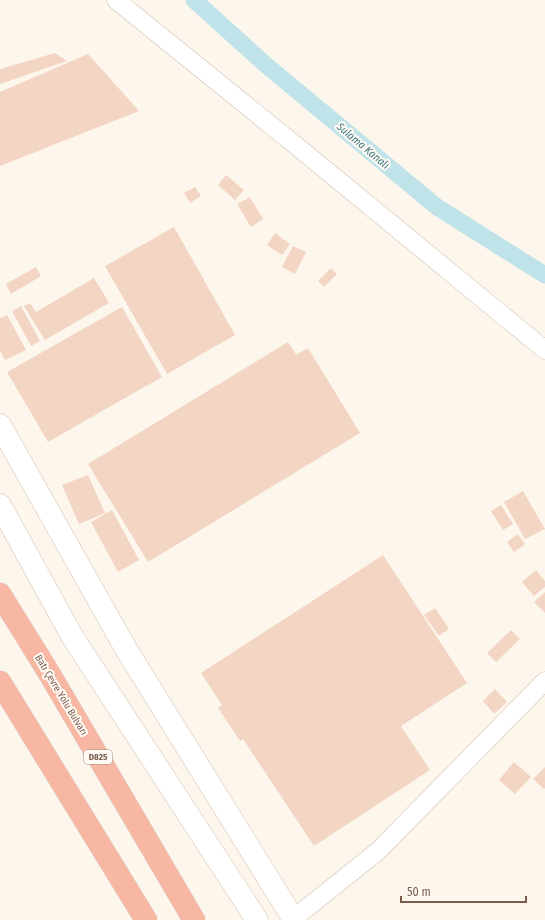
<svg xmlns="http://www.w3.org/2000/svg" width="545" height="920" font-family="'Fira Sans Condensed',sans-serif">
	<style>
		.lines { fill: none; stroke-linecap: round; stroke-linejoin: round }
		.canal { stroke: #bfe3e8; stroke-width: 17 }
		.building { fill: #f3d5c3 }
		.street-casing { stroke: #d1beb0; stroke-width: 19 }
		.secondary-casing { stroke: #d6c0b0; stroke-width: 23 }
		.highway-casing { stroke: #dad1cd; stroke-width: 23 }
		.street { stroke: #fff; stroke-width: 18 }
		.secondary { stroke: #fff; stroke-width: 22 }
		.highway { stroke: #f7b7a3; stroke-width: 22 }
		.labels { text-anchor: middle; dominant-baseline: central; stroke-width: 4; stroke-linejoin: round; paint-order: stroke }
		.shield { fill: #fffaf3; stroke: #a28b7f; stroke-width: 1 }
		.shield-label { font-size: 9px; font-weight: bold; fill: #7a5c4d }
		.street-label { font-size: 10px; fill: #7a5c4d; stroke: #fffaf3 }
		.water-label { font-size: 11px; font-style: italic; fill: #437c86; stroke: #fffaf3 }
	</style>
	<rect width="100%" height="100%" fill="#fdf6ec"/>
	<g class="lines">
		<!-- canal -->
		<path class="canal" d="M194 0 266 65 437 207 545 275"/>
	</g>
	<!-- building -->
	<g class="building">
		<path d="M55 53 67 61 0 84V69Z"/>
		<path d="M88 54 139 111 0 166V92Z"/>
		<path d="M226 175 244 190 235 200 218 185Z"/>
		<path d="M195 187 201 196 190 203 184 193Z"/>
		<path d="M250 197 263 219 251 227 237 204Z"/>
		<path d="M174 227 235 335 167 374 105 266Z"/>
		<path d="M275 233 290 244 282 255 267 245Z"/>
		<path d="M293 246 306 252 295 274 282 267Z"/>
		<path d="M36 267 41 276 11 294 6 284Z"/>
		<path d="M331 268 337 274 324 287 318 281Z"/>
		<path d="M94 278 109 303 45 340 24 306 30 303 36 312Z"/>
		<path d="M21 306 40 341 31 346 12 311Z"/>
		<path d="M122 307 162 377 48 442 7 372Z"/>
		<path d="M7 315 26 350 5 360 0 351V318Z"/>
		<path d="M288 342 296 355 308 348 360 433 148 562 88 464Z"/>
		<path d="M88 475 105 513 79 524 62 485Z"/>
		<path d="M523 491 545 529 525 539 504 502Z"/>
		<path d="M501 505 513 524 503 530 491 511Z"/>
		<path d="M112 510 139 560 118 572 91 522Z"/>
		<path d="M518 534 525 544 514 552 507 542Z"/>
		<path d="M383 555 467 683 401 726 430 770 314 846 243 739 240 741 218 708 222 705 201 673Z"/>
		<path d="M536 570 545 581V587L534 596 522 582Z"/>
		<path d="M545 592V613L534 602Z"/>
		<path d="M435 608 449 629 439 636 424 615Z"/>
		<path d="M511 630 520 639 496 662 487 653Z"/>
		<path d="M495 689 507 702 494 714 483 701Z"/>
		<path d="M514 762 531 777 515 794 499 780Z"/>
		<path d="M545 767V788L544 789 533 779Z"/>
	</g>
	<g class="lines">
		<!-- street casing -->
		<g class="street-casing">
			<g id="street">
				<path d="M116 0 299 148 545 350"/>
				<path d="M293 919 378 851 545 681"/>
			</g>
		</g>
		<!-- secondary casing -->
		<g class="secondary-casing">
			<g id="secondary">
				<path d="M0 425 126 649 294 920"/>
				<path d="M0 505 72 636 257 920"/>
			</g>
		</g>
		<!-- highway casing -->
		<g class="highway-casing">
			<g id="highway">
				<path d="M0 594 49 673 194 920"/>
				<path d="M0 682 146 920"/>
			</g>
		</g>
		<!-- street -->
		<use href="#street" class="street"/>
		<!-- secondary -->
		<use href="#secondary" class="secondary"/>
		<!-- highway -->
		<use href="#highway" class="highway"/>
	</g>
	<g class="labels">
		<!-- shield labels -->
		<rect class="shield" x="84" y="750" width="28" height="14" rx="3"/>
		<g class="shield-label">
			<text x="98" y="757">D825</text>
		</g>
		<!-- street labels -->
		<g class="street-label">
			<text transform="translate(61 695) rotate(59)">Batı Çevre Yolu Bulvarı</text>
		</g>
		<!-- water labels -->
		<g class="water-label">
			<text transform="translate(363 146) rotate(40)">Sulama Kanalı</text>
		</g>
	</g>
	<!-- scale -->
	<path d="M401 896v6h125v-6" fill="none" stroke="#7a5c4d" stroke-width="2"/>
	<text x="407" y="896" font-size="12" fill="#7a5c4d" stroke="#fffaf3" stroke-width="3" paint-order="stroke">50 m</text>
</svg>
